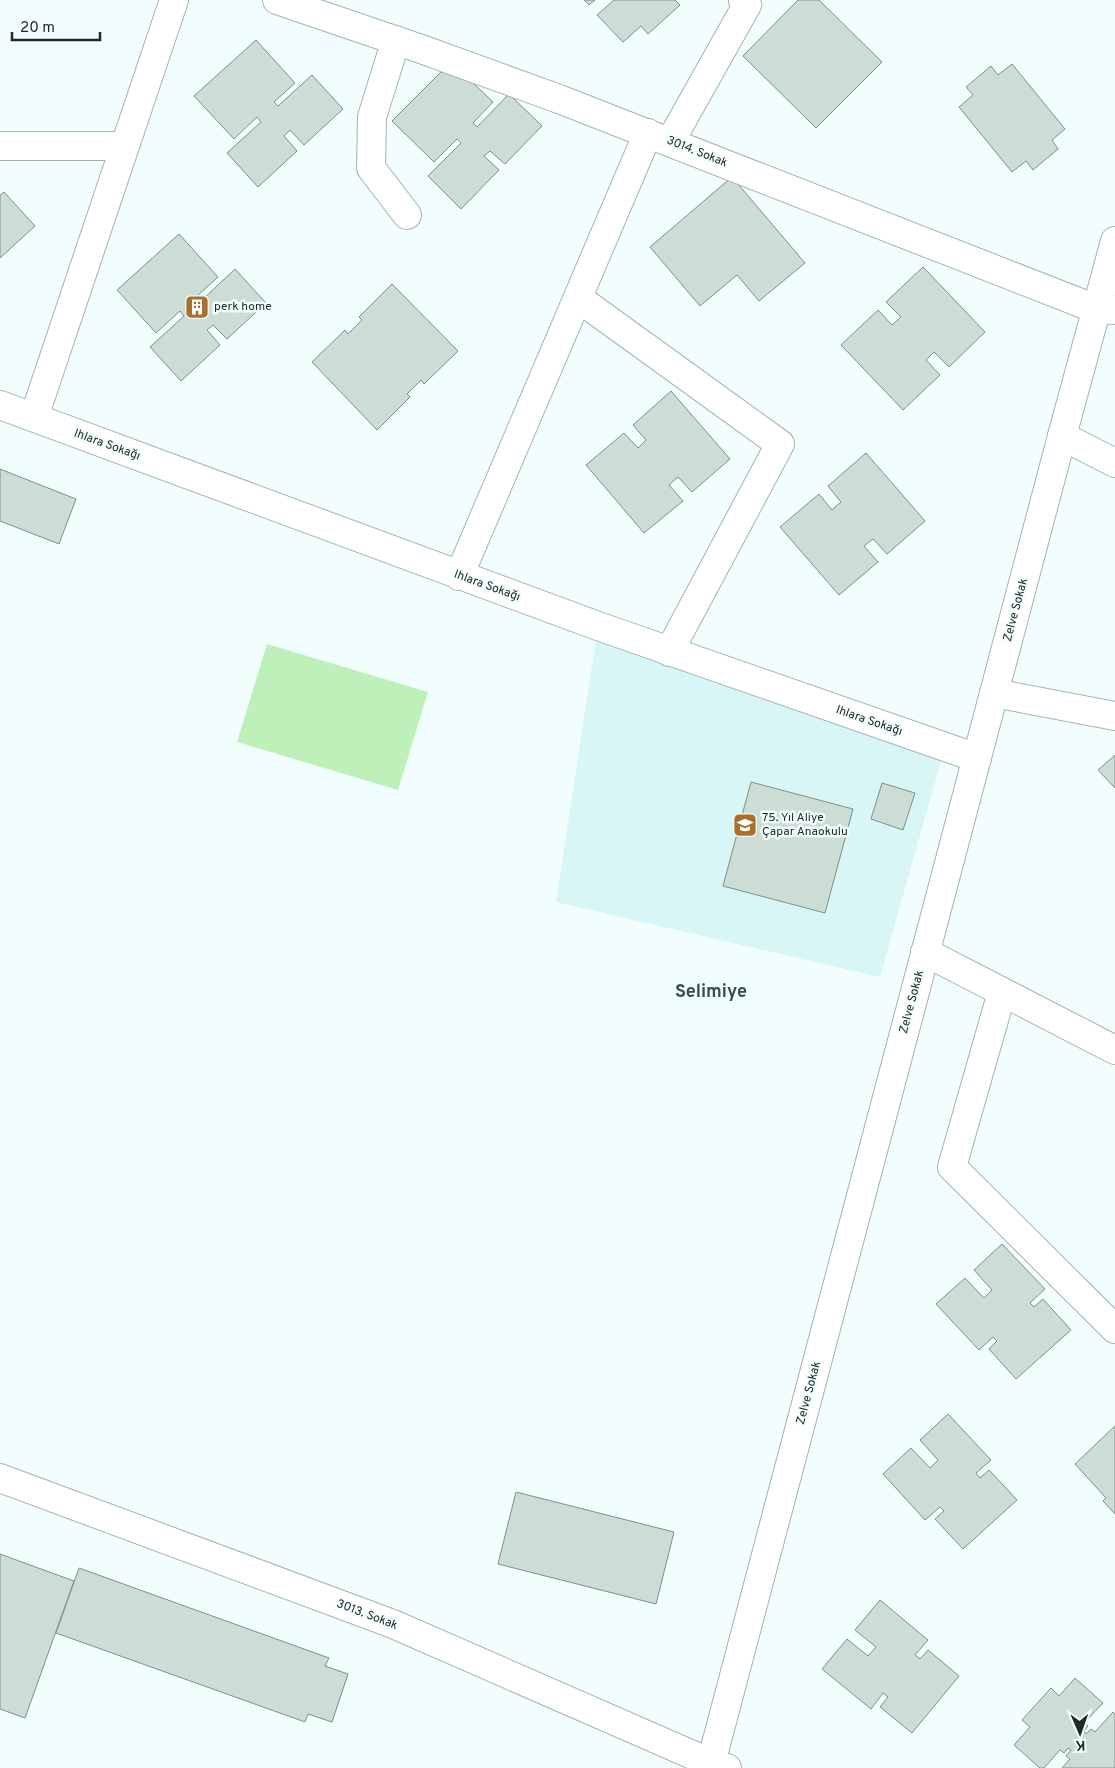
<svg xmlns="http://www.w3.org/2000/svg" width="1115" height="1768" font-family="Overpass,sans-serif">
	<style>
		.built { fill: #d7f6f5 }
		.green { fill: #bef0ba }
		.building { fill: #cbddd5; stroke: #7f8f88 }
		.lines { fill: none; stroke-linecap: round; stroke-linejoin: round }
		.minor-casing { stroke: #a1b4b3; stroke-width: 30 }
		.minor { stroke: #fff; stroke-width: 28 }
		.labels { text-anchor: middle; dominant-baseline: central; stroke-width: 5; stroke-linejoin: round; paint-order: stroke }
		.street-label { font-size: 12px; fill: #202828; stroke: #f2fefd }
		.poi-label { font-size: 12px; fill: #202828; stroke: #f2fefd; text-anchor: start }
		.district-label { font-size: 18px; font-weight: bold; fill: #3a4b4b; stroke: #f2fefd }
	</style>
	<rect width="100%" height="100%" fill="#f2fefd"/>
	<!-- built -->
	<path class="built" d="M598 626 945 747 880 977 556 902Z"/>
	<!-- green -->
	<path class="green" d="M267 644 428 692 398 790 237 742Z"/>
	<!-- building -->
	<g class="building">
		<path d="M584 0H595L589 5Z"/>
		<path d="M614 0H675L680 5 648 34 641 26 623 42 597 15Z"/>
		<path d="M798 0H819L882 62 816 128 743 56Z"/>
		<path d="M256 40 295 83 274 102 278 106 312 75 343 109 304 145 290 130 284 136 297 151 258 187 227 153 261 122 257 117 234 139 194 96Z"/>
		<path d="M451 62 493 102 473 123 477 127 509 94 542 126 505 164 490 151 484 156 499 170 461 209 428 176 461 143 457 139 434 162 392 121Z"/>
		<path d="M1012 64 1065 129 1052 140 1058 149 1033 170 1026 161 1012 172 959 107 973 95 966 87 991 66 998 75Z"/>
		<path d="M732 177 805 263 759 301 737 275 700 306 650 247Z"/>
		<path d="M4 192 35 226 0 258V195Z"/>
		<path d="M179 234 218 277 197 296 201 301 235 269 266 303 227 339 213 325 207 330 220 345 181 381 150 347 184 316 180 311 156 333 117 290Z"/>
		<path d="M923 267 985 332 949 367 934 352 926 360 940 375 903 410 841 345 878 310 892 325 901 317 886 302Z"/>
		<path d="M392 284 458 351 424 384 421 380 407 394 410 397 377 430 312 362 345 330 348 334 362 320 359 317Z"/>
		<path d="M671 391 730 459 692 492 678 477 669 485 683 501 644 533 586 465 624 433 638 448 646 440 633 425Z"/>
		<path d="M866 453 925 521 887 554 873 539 864 546 878 562 839 595 780 527 819 494 832 510 841 502 828 486Z"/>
		<path d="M0 469 76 499 59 544 0 521Z"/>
		<path d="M1115 755V788L1098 770Z"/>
		<path d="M751 782 853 809 825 913 723 886Z"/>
		<path d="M882 783 915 793 903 830 871 819Z"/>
		<path d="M1002 1244 1045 1289 1030 1303 1034 1307 1043 1299 1071 1330 1016 1379 989 1349 997 1341 993 1337 979 1350 936 1304 965 1278 984 1298 992 1290 974 1270Z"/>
		<path d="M948 1414 991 1460 976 1473 980 1478 989 1470 1017 1500 963 1549 935 1519 944 1511 940 1507 925 1520 883 1474 911 1448 930 1468 938 1460 920 1440Z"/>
		<path d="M1115 1426V1514L1103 1501 1106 1498 1075 1464Z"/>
		<path d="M516 1492 674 1532 656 1604 498 1564Z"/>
		<path d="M0 1554 74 1581 25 1718 0 1709Z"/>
		<path d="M79 1568 329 1658 325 1666 348 1674 332 1722 308 1714 305 1722 56 1633Z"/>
		<path d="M880 1600 928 1640 915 1655 920 1659 928 1650 959 1676 912 1733 880 1707 888 1697 883 1693 871 1709 822 1669 847 1639 868 1656 876 1647 855 1630Z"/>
		<path d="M1075 1678 1103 1703 1084 1723 1088 1726 1084 1731 1086 1734 1091 1729 1095 1732 1113 1712 1115 1714V1768H1062L1070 1759 1066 1756 1071 1750 1068 1748 1064 1753 1060 1750 1044 1768H1040L1014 1745 1030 1727 1022 1720 1051 1688 1059 1696Z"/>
	</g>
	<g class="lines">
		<!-- minor casing -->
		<g class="minor-casing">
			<g id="minor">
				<path d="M277 0 421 49 559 99 1096 309 1114 310"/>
				<path d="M396 40 372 117 371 168 407 215"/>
				<path d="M670 142 747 5 743 0"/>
				<path d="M0 146H125"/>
				<path d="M578 298 780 444 669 652"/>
				<path d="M0 405 598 626 977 758"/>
				<path d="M34 417 174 0"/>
				<path d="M1062 436 1115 463"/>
				<path d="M459 576 648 133"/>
				<path d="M994 693 1115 716"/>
				<path d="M925 952 1115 1050"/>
				<path d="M1002 992 952 1167 1115 1329"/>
				<path d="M0 1478 393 1624 711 1763 727 1768"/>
				<path d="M711 1763 1062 436 1115 241"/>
			</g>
		</g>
		<!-- minor -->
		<use href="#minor" class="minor"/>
	</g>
	<!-- icons -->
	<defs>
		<g id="building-square" transform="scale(1.25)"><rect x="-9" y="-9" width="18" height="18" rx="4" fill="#a8702d" stroke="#f2fefd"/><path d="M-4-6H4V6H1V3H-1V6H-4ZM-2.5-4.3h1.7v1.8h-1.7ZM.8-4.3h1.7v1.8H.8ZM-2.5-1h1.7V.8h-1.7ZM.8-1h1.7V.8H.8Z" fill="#fff"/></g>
		<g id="school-square" transform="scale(1.25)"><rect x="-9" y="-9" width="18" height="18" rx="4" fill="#a8702d" stroke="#f2fefd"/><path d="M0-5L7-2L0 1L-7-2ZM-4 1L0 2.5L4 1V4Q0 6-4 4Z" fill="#fff"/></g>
	</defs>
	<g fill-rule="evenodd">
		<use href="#building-square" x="197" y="307"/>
		<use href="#school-square" x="745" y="825"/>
	</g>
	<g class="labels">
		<!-- street labels -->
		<g class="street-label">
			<text transform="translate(697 152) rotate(22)">3014. Sokak</text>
			<text transform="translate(107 445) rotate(20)">Ihlara Sokağı</text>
			<text transform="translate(487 586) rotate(20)">Ihlara Sokağı</text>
			<text transform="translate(1016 610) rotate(-75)">Zelve Sokak</text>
			<text transform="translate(869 721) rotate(19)">Ihlara Sokağı</text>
			<text transform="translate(912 1002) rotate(-75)">Zelve Sokak</text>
			<text transform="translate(809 1393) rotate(-75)">Zelve Sokak</text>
			<text transform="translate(367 1615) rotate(21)">3013. Sokak</text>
		</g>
		<!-- poi labels -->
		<g class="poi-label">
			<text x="214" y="307">perk home</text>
			<text x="762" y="818">75. Yıl Aliye<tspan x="762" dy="14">Çapar Anaokulu</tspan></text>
		</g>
		<!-- district labels -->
		<g class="district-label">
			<text x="711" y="992">Selimiye</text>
		</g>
	</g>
	<!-- north arrow -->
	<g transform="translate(1080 1733) rotate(178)" stroke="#f2fefd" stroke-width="4" paint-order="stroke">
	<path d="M0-4L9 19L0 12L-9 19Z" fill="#202828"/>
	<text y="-8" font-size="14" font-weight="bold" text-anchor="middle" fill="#202828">K</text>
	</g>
	<!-- scale -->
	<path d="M12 32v8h88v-8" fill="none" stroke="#202828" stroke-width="2.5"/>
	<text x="20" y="32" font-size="15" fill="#202828" stroke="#f2fefd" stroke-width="4" paint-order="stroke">20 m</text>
</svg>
